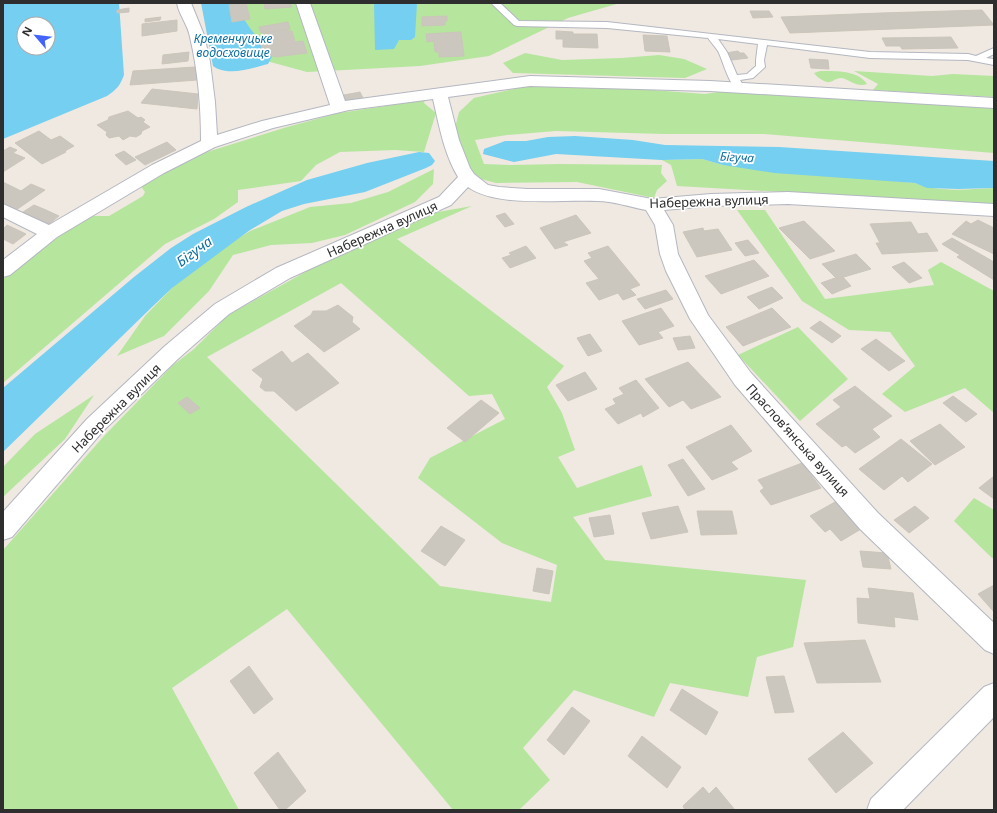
<svg xmlns="http://www.w3.org/2000/svg" width="997" height="813" font-family="'Noto Sans',sans-serif">
	<style>
		.green { fill: #b6e59e; fill-rule: evenodd }
		.water { fill: #75cff0; fill-rule: evenodd }
		.building { fill: #cbc7bf; stroke: #cbc5ba }
		.lines { fill: none; stroke-linecap: round; stroke-linejoin: round }
		.service-casing { stroke: #b4b7c1; stroke-width: 2 }
		.minor-casing { stroke: #b4b7c1; stroke-width: 2 }
		.service { fill: #fff; fill-rule: evenodd }
		.minor { fill: #fff; fill-rule: evenodd }
		.labels { text-anchor: middle; dominant-baseline: central; stroke-width: 3.5; stroke-linejoin: round; paint-order: stroke }
		.far-water-label { font-size: 12px; font-style: italic; fill: #0d6fa3; stroke: #fff }
		.street-label { font-size: 13px; fill: #2e2e2e; stroke: #fff }
		.water-label { font-size: 14px; font-style: italic; fill: #0d6fa3; stroke: #fff }
	</style>
	<rect width="100%" height="100%" fill="#efe9e1"/>
	<!-- green -->
	<g class="green">
		<path d="M233 3H620L568 18 489 56 420 66 307 72 263 60Z"/>
		<path d="M525 53 562 60 622 58 659 55 684 59 707 69 685 78 513 73 503 63Z"/>
		<path d="M820 71C835 71 858 70 867 84 858 88 850 80 842 78 835 77 831 85 824 81 820 79 816 76 814 73Z"/>
		<path d="M854 71 932 76 953 74 994 76V97L873 90 878 84Z"/>
		<path d="M536 84 587 85 705 94 732 90 994 107V153L764 134H664L556 131 507 135 475 140 484 164 511 165 559 164 662 165 661 173 667 181 657 190 654 198 577 182 496 183 481 179 473 172 467 164 454 132 459 112 474 98Z"/>
		<path d="M425 100 424 103 436 113 424 152 395 150 340 152 316 165 301 181 238 190V202L214 219 165 244 3 383V279L82 219 88 216H109L143 196 145 192 140 185 207 152 287 127 339 113Z"/>
		<path d="M702 159 723 165 915 183C939 193 968 189 994 188V204L677 186 671 165 662 160Z"/>
		<path d="M434 169 433 184 415 202 345 235 312 243 271 245 233 255 209 291 164 336 117 356 145 316 193 266 250 231 310 207 351 203 388 192Z"/>
		<path d="M472 206 397 239 564 366 547 387 562 413 575 450 558 457 577 488 642 465 652 496 573 517 605 560 806 580 793 647 757 657 748 697 670 683 654 717 574 690 523 748 550 780 519 810H453L287 609 172 688 239 810H3V550L104 436 172 366 194 349 228 315 318 265 438 212ZM341 283 469 396 492 394 505 419 430 458 418 478 502 543 557 565 551 602 440 586 207 357Z"/>
		<path d="M737 210H765L825 299 934 285 928 270 941 262 994 291V413L965 388 905 412 882 394 915 366 890 332 849 330 802 301Z"/>
		<path d="M798 327 848 379 800 421 738 355Z"/>
		<path d="M94 395 65 439 3 497V467L35 434Z"/>
		<path d="M974 498 994 510V558H992L954 521Z"/>
	</g>
	<!-- water -->
	<g class="water">
		<path d="M3 3H119L124 75C120 86 116 90 107 96L3 139ZM24 24H48V48H24Z"/>
		<path d="M201 3H238C240 21 262 41 272 57L268 64C253 68 227 77 213 66Z"/>
		<path d="M374 3H417L415 37 411 40H399L394 49 375 50Z"/>
		<path d="M575 136 633 140 665 145 779 147 994 161V188L958 189 927 188 915 183 774 173 723 165 702 159 662 160 556 154 514 162 483 154 484 149 505 141H526L548 137Z"/>
		<path d="M419 152 429 153 435 161 432 165 426 168 365 192 304 204 282 211 250 230 219 253 172 288 152 307 3 452V388L134 277 171 248 193 234 246 207 307 180 367 163Z"/>
	</g>
	<!-- building -->
	<g class="building">
		<path d="M246 3 250 19 232 22 229 5Z"/>
		<path d="M264 3H290L292 7 265 9Z"/>
		<path d="M129 8V12L117 13V10Z"/>
		<path d="M982 10 994 25 892 29 881 13Z"/>
		<path d="M750 11H769L773 17 753 18Z"/>
		<path d="M881 13 892 29 790 33 781 17Z"/>
		<path d="M447 16V21H445V25L422 26V17Z"/>
		<path d="M161 17 160 20 145 22V19Z"/>
		<path d="M177 20V31L142 36V24Z"/>
		<path d="M288 22 290 29 261 33 259 27Z"/>
		<path d="M287 29 288 31H292L295 42 303 41 307 53 275 57 263 52 260 41 265 40 263 33Z"/>
		<path d="M556 31 573 32V34H597L598 48 563 47V39H556Z"/>
		<path d="M461 32 464 56 439 57V52H435L434 41 427 42 426 34Z"/>
		<path d="M643 35 667 36 670 52 645 51Z"/>
		<path d="M951 37 958 48 902 49 900 46H886L882 38Z"/>
		<path d="M738 51 740 53H744L748 58 732 60 726 53Z"/>
		<path d="M189 52 188 61 162 64 163 55Z"/>
		<path d="M809 59 828 60 829 69 811 68Z"/>
		<path d="M195 67 197 80 130 85 133 71Z"/>
		<path d="M152 89 198 94 197 109 141 103Z"/>
		<path d="M360 92 363 98 346 101 344 95Z"/>
		<path d="M128 111 138 118 141 117 145 120 143 122 150 127 142 131 141 134 136 137 130 136 123 140 119 136 109 138 106 135 107 132 97 125 108 120 109 117Z"/>
		<path d="M39 131 51 140 60 136 74 146 65 151 66 152 42 164 15 143Z"/>
		<path d="M167 142 176 150 145 165 135 157Z"/>
		<path d="M10 147 17 150 13 153 25 158 3 172V151Z"/>
		<path d="M124 151 136 160 126 165 115 155Z"/>
		<path d="M3 182 21 191 31 184 45 190 16 210 3 203Z"/>
		<path d="M34 205 46 210 35 218 23 212Z"/>
		<path d="M46 210 59 216 49 224 35 218Z"/>
		<path d="M505 213 514 224 505 227 496 216Z"/>
		<path d="M576 215 591 233 563 242 568 245 555 249 540 228Z"/>
		<path d="M978 220 994 228V254L952 234 966 221 971 224Z"/>
		<path d="M804 221 835 251 810 259 779 228Z"/>
		<path d="M911 222 918 234 927 233 938 251 882 254 876 243H880L870 224Z"/>
		<path d="M7 225 26 234 13 244 3 239V229Z"/>
		<path d="M703 228 704 231 718 229 732 250 697 257 683 232Z"/>
		<path d="M952 238 994 262V280L957 257 960 255 942 244Z"/>
		<path d="M748 240 759 253 745 256 735 243Z"/>
		<path d="M526 246 536 258 510 268 502 258 511 255 509 253Z"/>
		<path d="M608 246 640 285 630 289 636 295 623 300 618 293 599 300 586 283 599 279 584 261 592 258 588 253Z"/>
		<path d="M856 254 871 269 837 279 822 264Z"/>
		<path d="M754 260 769 276 721 294 705 276Z"/>
		<path d="M904 262 922 278 909 283 892 267Z"/>
		<path d="M843 277 851 286 832 294 821 283 835 278 837 279Z"/>
		<path d="M772 287 783 298 759 309 747 297Z"/>
		<path d="M666 290 673 299 645 309 637 299Z"/>
		<path d="M338 305 353 317 352 322 360 329 324 352 294 326 311 315 313 311H326Z"/>
		<path d="M661 308 674 326 658 332 663 338 639 345 622 321Z"/>
		<path d="M772 308 791 327 743 346 726 327Z"/>
		<path d="M820 321 841 336 832 343 810 328Z"/>
		<path d="M590 334 602 351 588 356 577 338Z"/>
		<path d="M690 336 695 348 678 350 673 338Z"/>
		<path d="M876 339 905 361 889 371 861 349Z"/>
		<path d="M282 351 292 363 308 353 339 383 296 411 274 391H265L260 387 263 379 252 370Z"/>
		<path d="M688 362 721 397 691 409 683 400 669 407 645 379Z"/>
		<path d="M585 372 597 389 568 401 556 385Z"/>
		<path d="M636 380 659 408 643 417 641 413 618 424 605 409 616 404 613 399 624 394 619 388Z"/>
		<path d="M855 386 892 416 872 429 880 437 855 453 846 445 842 447 816 424 841 407 833 400Z"/>
		<path d="M953 396 977 414 966 422 943 403Z"/>
		<path d="M187 397 200 408 190 414 178 403Z"/>
		<path d="M481 400 499 413 465 442 447 428Z"/>
		<path d="M940 424 965 447 935 465 910 441Z"/>
		<path d="M731 425 752 451 731 462 738 469 712 480 686 447Z"/>
		<path d="M901 439 932 464 908 482 902 476 884 490 859 469Z"/>
		<path d="M683 459 705 489 688 496 668 465Z"/>
		<path d="M802 463 821 488 771 505 760 491 764 488 758 480Z"/>
		<path d="M994 476V499L979 488Z"/>
		<path d="M835 502 861 529 841 541 830 529 825 532 810 516Z"/>
		<path d="M678 506 688 532 651 539 642 513Z"/>
		<path d="M915 506 929 518 909 533 894 520Z"/>
		<path d="M697 511H732L737 534 701 535Z"/>
		<path d="M610 515 614 534 594 537 589 518Z"/>
		<path d="M441 526 465 540 445 566 421 551Z"/>
		<path d="M860 551 887 553 891 569 863 567Z"/>
		<path d="M537 568 553 571 549 594 533 591Z"/>
		<path d="M994 585V612L978 594Z"/>
		<path d="M868 588 913 593 918 620 894 617 895 627 858 623 857 598 870 599Z"/>
		<path d="M865 640 881 682 817 683 804 643Z"/>
		<path d="M249 666 273 699 254 714 230 681Z"/>
		<path d="M784 676 794 712 775 713 766 677Z"/>
		<path d="M682 689 718 712 706 735 670 710Z"/>
		<path d="M572 707 590 721 564 755 547 740Z"/>
		<path d="M843 732 873 763 836 793 808 759Z"/>
		<path d="M642 736 681 767 667 788 628 756Z"/>
		<path d="M278 752 306 791 285 810H280L254 773Z"/>
		<path d="M703 787 709 794 716 787 735 810H685L683 806Z"/>
	</g>
	<g class="lines">
		<!-- service casing -->
		<g class="service-casing">
			<path id="service" d="M491 3H500L519 21 607 22 870 52 968 54 976 56 994 48V54L986 58 994 59V65L968 60 870 58 767 45 764 60 765 67 753 78 740 80 744 87 739 90C729 87 723 60 718 51 715 47 711 42 708 38L607 28 517 26 514 25ZM718 39 758 44 756 60V66L747 74 737 75 727 52Z"/>
		</g>
		<!-- minor casing -->
		<g class="minor-casing">
			<g id="minor">
				<path d="M177 3H191L204 35 210 62 215 102 217 135 262 121 330 105 296 3H310L345 101 530 76 710 81 994 98V108L710 91 530 86 448 97 459 140 470 168 474 174 488 185 499 187 527 189H599L652 199 711 194 788 192 994 204V216L788 204 711 206 664 210 673 225 678 254 708 315 751 373 878 513 994 623V654L985 650 860 529 735 385 690 319 666 271 660 254 655 225 646 210C630 207 613 201 597 201 562 199 497 208 468 187L451 205 290 278 229 314 179 358 103 431 12 537 3 540V512L87 419 165 346 215 304 276 268 439 197 458 177C444 154 439 125 433 99L349 110 273 128 215 147 164 173 57 237 10 275 3 277V260L37 234 3 217V204L49 225 152 165 201 141C201 106 198 71 190 37 188 25 179 15 177 3Z"/>
				<path d="M994 683V717L903 810H867L871 799 984 687Z"/>
			</g>
		</g>
		<!-- service -->
		<use href="#service" class="service"/>
		<!-- minor -->
		<use href="#minor" class="minor"/>
	</g>
	<g class="labels">
		<!-- far-water labels -->
		<g class="far-water-label">
			<text x="233" y="38">Кременчуцьке<tspan x="233" dy="14">водосховище</tspan></text>
			<text transform="translate(737 157) rotate(3)">Бігуча</text>
		</g>
		<!-- street labels -->
		<g class="street-label">
			<text transform="translate(709 201) rotate(-2)">Набережна вулиця</text>
			<text transform="translate(382 229) rotate(-24)">Набережна вулиця</text>
			<text transform="translate(116 408) rotate(-45)">Набережна вулиця</text>
			<text transform="translate(798 440) rotate(48)">Прасловʼянська вулиця</text>
		</g>
		<!-- water labels -->
		<g class="water-label">
			<text transform="translate(194 251) rotate(-36)">Бігуча</text>
		</g>
	</g>
	<!-- border -->
	<rect width="997" height="813" fill="none" stroke="#2e2e2e" stroke-width="8"/>
	<!-- north arrow -->
	<g transform="translate(36 36) rotate(298)"><circle r="19" fill="#ffffff" stroke="#ababab"/>
	<path d="M0-3L7 15L0 10L-7 15Z" fill="#4264fb"/>
	<text y="-6" font-size="11" font-weight="bold" text-anchor="middle" fill="#2e2e2e">N</text>
	</g>
</svg>
